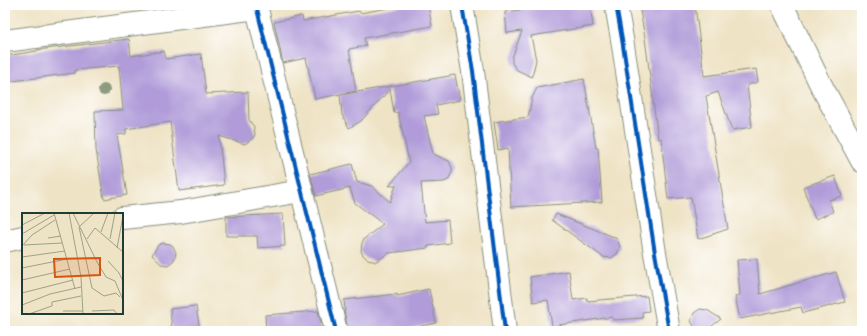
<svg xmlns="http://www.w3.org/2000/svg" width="867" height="336" font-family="Pangolin,sans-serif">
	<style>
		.building { fill: #b19cd9 }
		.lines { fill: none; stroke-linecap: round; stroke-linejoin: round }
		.minor-casing { stroke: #87907c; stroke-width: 24 }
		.minor { stroke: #fff; stroke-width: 22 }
		.cycleway-casing { stroke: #fff; stroke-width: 6 }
		.cycleway { stroke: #0057b8; stroke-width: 4 }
		.tree { fill: #8d9c81 }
		.inset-road { fill: none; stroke: #9ca18b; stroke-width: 1 }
		.view { fill: #d45610; fill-opacity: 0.15; stroke: #d45610; stroke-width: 2 }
		.inset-edge { fill: none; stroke: #1f3d34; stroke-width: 2 }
	</style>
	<rect width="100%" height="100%" fill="#fff"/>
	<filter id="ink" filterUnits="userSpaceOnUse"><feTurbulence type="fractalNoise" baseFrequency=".025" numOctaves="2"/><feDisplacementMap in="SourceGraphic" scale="8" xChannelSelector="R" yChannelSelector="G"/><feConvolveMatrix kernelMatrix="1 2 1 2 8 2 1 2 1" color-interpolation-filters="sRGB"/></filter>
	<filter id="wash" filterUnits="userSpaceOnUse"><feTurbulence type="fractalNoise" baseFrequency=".012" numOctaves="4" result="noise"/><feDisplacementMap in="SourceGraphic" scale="16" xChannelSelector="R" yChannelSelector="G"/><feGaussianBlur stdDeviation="0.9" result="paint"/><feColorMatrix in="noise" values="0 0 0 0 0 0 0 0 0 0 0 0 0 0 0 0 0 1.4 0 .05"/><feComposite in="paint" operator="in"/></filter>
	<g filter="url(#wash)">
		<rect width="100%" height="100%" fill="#efe3c5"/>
		<g id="blocks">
			<!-- building -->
			<g class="building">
				<path d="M406 5H428L432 26 364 38 366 46 349 49 356 91 315 99 306 58 283 63 274 22 302 16 303 21 359 11 360 13Z"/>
				<path d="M571 5H590L593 26 531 36 536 60 532 77 517 70 512 63V58L522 31 507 33 505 12 543 7V9Z"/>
				<path d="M639 5H695L704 76 756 69 758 82 747 85 752 127 732 130 718 92 706 96 728 229 698 239 691 197 668 199 661 138 658 139 645 38Z"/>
				<path d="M129 39 131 56 164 51 166 59 201 54 206 94 248 92 249 120 254 127 255 135 253 138 245 144 219 136 224 185 179 191 170 122 126 129V134L117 135 127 195 104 199 96 150 95 111 123 110 119 66 75 70V73L5 82V56L37 51V50Z"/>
				<path d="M455 75 460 100 436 105 438 114 424 116 433 154 449 161 452 168V172L448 180 444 182 421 183 425 222 448 220 450 243 428 246V248L389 253 375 262 366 258 363 255 361 251 362 243 364 239 383 224 355 203 350 188 316 196 310 174 352 164 357 182 372 186 390 202 396 185 389 186 409 162 398 112 394 113 390 89 361 121 349 128 342 115 340 95Z"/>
				<path d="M584 79 596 148H598L602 202 511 207 508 148 498 150 494 122 528 117 532 98 537 88Z"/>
				<path d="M835 176 842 196 829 200 833 212 815 219 803 187Z"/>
				<path d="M283 214 285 246 258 248 257 236H226V217Z"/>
				<path d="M556 214 614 237 617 239 620 247 617 254 611 258 603 257 552 220Z"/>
				<path d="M163 243 170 244 173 246 176 253 174 260 168 265 161 264 152 255 158 245Z"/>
				<path d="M757 259 760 294 836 272 845 302 803 313 801 307 740 319 735 296 740 295 737 260Z"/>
				<path d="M569 271 573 300 587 298V301L647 296 649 311 642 312 643 318 613 320 612 317 552 326 548 300 533 302 530 277Z"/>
				<path d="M429 289 436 323 398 331H348L344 310H345L344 300 397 294V296Z"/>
				<path d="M196 306 200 331H172L170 309Z"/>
				<path d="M700 309 707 310 721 319 708 329 701 331 698 330 695 328 691 321 694 313Z"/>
				<path d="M318 311 323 331H266L265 315Z"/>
			</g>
		</g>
	</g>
	<g filter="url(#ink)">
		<use href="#blocks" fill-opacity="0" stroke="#87907c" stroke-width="1"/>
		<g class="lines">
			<!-- minor casing -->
			<g class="minor-casing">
				<g id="minor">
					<path d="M256 5 336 331"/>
					<path d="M462 5 473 71 505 331"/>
					<path d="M616 5 622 39 655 253 669 331"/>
					<path d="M782 5 822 87 862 161"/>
					<path d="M5 41 257 8"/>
					<path d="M122 218 181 212 301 191"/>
					<path d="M5 241 23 237"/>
				</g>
			</g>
			<!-- minor -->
			<use href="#minor" class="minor"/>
			<!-- cycleway casing -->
			<g class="cycleway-casing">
				<g id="cycleway">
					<path d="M256 5 336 331"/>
					<path d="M462 5 473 71 505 331"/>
					<path d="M616 5 622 39 655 253 669 331"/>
				</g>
			</g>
			<!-- cycleway -->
			<use href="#cycleway" class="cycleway"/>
		</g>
		<!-- trees -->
		<circle class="tree" cx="104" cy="90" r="6"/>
	</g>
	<!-- overview -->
	<g transform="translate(22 213)">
		<rect width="101" height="101" fill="#efe3c5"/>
		<path class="inset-road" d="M32 0 53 76M47 0 59 64 61 101M51 0 75 49 84 64 93 68 101 87M72 0 57 14 70 75 82 83 94 80 98 84M0 12 23 0M79 19 86 0M0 21 32 2M26 25 39 23M65 26 73 15 101 39M88 26 93 0M2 32 40 30M0 33 10 22 33 7M95 35 101 3M0 44 43 38M86 48 97 60 101 68M0 55 45 46M0 67 48 56M0 80 51 67M0 92 28 81 59 74M41 98H61M70 98 92 97 95 101M7 101 30 93V89L59 83"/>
		<path class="view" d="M78 45V62L33 64 32 46Z"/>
		<rect width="101" height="101" class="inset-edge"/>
	</g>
	<!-- margin -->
	<rect width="867" height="336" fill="none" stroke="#fff" stroke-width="20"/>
</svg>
